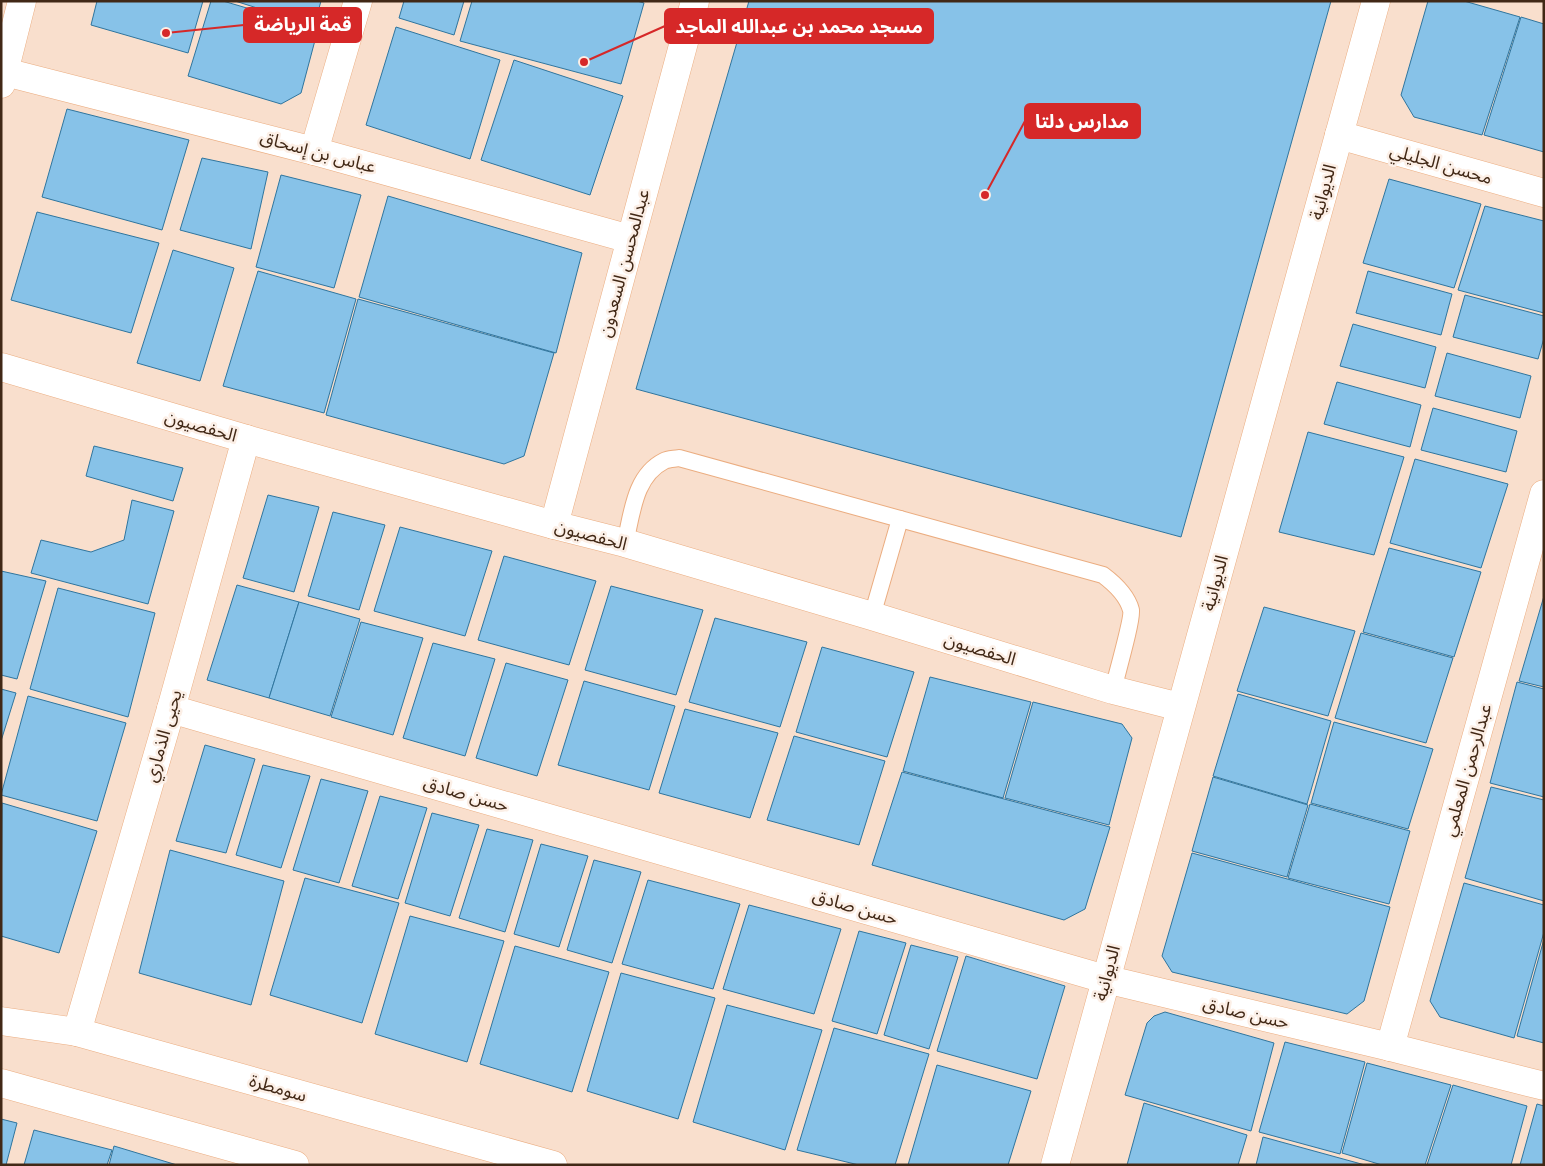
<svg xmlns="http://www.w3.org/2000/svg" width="1545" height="1166" font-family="'Fira Sans','Noto Sans Arabic',sans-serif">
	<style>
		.building { fill: #87c2e8; stroke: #2f759e }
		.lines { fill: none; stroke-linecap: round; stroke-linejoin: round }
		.service-casing { stroke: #ebad80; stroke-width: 18 }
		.minor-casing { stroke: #ebad80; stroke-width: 29 }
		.tertiary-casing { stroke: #ebad80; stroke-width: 29 }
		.service { stroke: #fff; stroke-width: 16 }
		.minor { stroke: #fff; stroke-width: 28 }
		.tertiary { stroke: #fff; stroke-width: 28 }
		.labels { text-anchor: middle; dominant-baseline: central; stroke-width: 5; stroke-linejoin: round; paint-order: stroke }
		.street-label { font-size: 18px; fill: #412816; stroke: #fcefe6 }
		.leader { fill: none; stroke: #d62828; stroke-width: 2 }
		.callout-dot { fill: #d62828; stroke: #fcefe6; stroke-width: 2 }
		.callout { fill: #d62828; stroke: #d62828; stroke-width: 2 }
		.callout-label { font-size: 19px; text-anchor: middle; font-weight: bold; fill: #fff }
	</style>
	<rect width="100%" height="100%" fill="#f9dfcd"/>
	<!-- building -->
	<g class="building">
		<path d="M97 1H203L188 53 91 25Z"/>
		<path d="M211 1H223L318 29 301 93 281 104 188 76Z"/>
		<path d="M235 1H321L314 26Z"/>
		<path d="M404 1H464L454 35 399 18Z"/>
		<path d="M472 1H637L644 3 621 84 460 41Z"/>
		<path d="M749 1H1331L1181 537 636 389Z"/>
		<path d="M1428 1H1464L1520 17 1482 135 1414 117 1401 95Z"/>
		<path d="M1521 17 1544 24V152L1484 135Z"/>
		<path d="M396 27 500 60 470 159 366 125Z"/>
		<path d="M514 60 623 96 590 195 481 160Z"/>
		<path d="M67 109 189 140 162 230 42 197Z"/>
		<path d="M202 158 268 172 251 249 180 230Z"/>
		<path d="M281 175 361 195 334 288 256 267Z"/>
		<path d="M1389 179 1481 204 1454 288 1363 263Z"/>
		<path d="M388 196 582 253 556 353 359 297Z"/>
		<path d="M1485 206 1544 221V313L1458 290Z"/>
		<path d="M37 212 159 243 131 333 11 300Z"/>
		<path d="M173 250 234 268 200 381 137 363Z"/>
		<path d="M258 271 356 299 324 413 223 386Z"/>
		<path d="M1368 271 1452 294 1441 335 1356 313Z"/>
		<path d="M1465 295 1544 316V338L1538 359 1453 337Z"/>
		<path d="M358 299 554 353 524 456 504 464 326 415Z"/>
		<path d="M1353 324 1436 347 1425 388 1340 366Z"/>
		<path d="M1447 353 1531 376 1520 418 1435 396Z"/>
		<path d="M1337 382 1421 405 1410 447 1324 424Z"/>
		<path d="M1433 408 1517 431 1506 472 1421 450Z"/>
		<path d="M1308 432 1404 457 1374 555 1279 532Z"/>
		<path d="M94 446 183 468 173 501 86 476Z"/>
		<path d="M1415 459 1508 484 1481 568 1390 543Z"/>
		<path d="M268 495 319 507 294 592 243 578Z"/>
		<path d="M132 500 174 511 148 604 31 573 41 540 91 552 124 540Z"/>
		<path d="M333 512 385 525 359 610 308 596Z"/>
		<path d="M400 527 492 551 465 636 374 611Z"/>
		<path d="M1389 548 1481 572 1454 657 1363 632Z"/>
		<path d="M504 556 596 581 569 665 478 640Z"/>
		<path d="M1 571 46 581 17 679 1 675Z"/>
		<path d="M237 585 299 602 269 698 207 680Z"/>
		<path d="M611 586 703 610 676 695 585 670Z"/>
		<path d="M58 588 155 613 128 717 30 689Z"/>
		<path d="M1544 596V687L1519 681Z"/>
		<path d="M299 602 360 619 330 716 269 698Z"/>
		<path d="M1264 607 1355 631 1328 716 1237 691Z"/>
		<path d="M715 618 807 642 780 727 689 702Z"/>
		<path d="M361 622 423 638 393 735 331 717Z"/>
		<path d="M1361 633 1453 658 1426 743 1335 718Z"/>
		<path d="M433 643 495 659 465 756 403 738Z"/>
		<path d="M822 647 914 672 887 757 796 732Z"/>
		<path d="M506 663 568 680 537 776 476 758Z"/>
		<path d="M930 677 1031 702 1003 798 903 771Z"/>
		<path d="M584 681 675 706 649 790 558 765Z"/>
		<path d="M1517 682 1544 689V797L1490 783Z"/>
		<path d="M1 689 16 693 1 741Z"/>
		<path d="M1238 694 1331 721 1307 804 1213 776Z"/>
		<path d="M28 696 126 723 97 821 1 795Z"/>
		<path d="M1033 702 1122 724 1132 738 1109 825 1005 798Z"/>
		<path d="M685 709 778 733 750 818 659 793Z"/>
		<path d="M1334 722 1433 749 1408 829 1311 803Z"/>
		<path d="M794 736 885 761 859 845 767 820Z"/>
		<path d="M205 745 255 759 226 853 176 841Z"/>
		<path d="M263 765 310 776 281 868 236 855Z"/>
		<path d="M902 772 1110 827 1085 909 1064 920 872 865Z"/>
		<path d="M1213 777 1308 805 1287 877 1192 851Z"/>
		<path d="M321 779 368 791 339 883 293 870Z"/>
		<path d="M1491 787 1544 800V901L1465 878Z"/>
		<path d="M380 796 427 808 398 899 352 886Z"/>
		<path d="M2 803 97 831 59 953 1 936Z"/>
		<path d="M1310 804 1410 831 1389 904 1288 878Z"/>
		<path d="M432 813 479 825 450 916 405 903Z"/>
		<path d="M487 829 533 840 505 932 459 918Z"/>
		<path d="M541 844 588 856 559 947 514 934Z"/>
		<path d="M170 850 284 881 251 1005 139 973Z"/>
		<path d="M1192 853 1390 907 1364 1001 1347 1014 1172 972 1162 956Z"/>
		<path d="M594 860 641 872 612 963 567 950Z"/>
		<path d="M305 878 399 903 362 1023 270 995Z"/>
		<path d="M648 880 740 904 713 989 622 964Z"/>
		<path d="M1464 883 1544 905V932L1514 1038 1440 1017 1430 1001Z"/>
		<path d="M749 905 841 929 814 1014 723 989Z"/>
		<path d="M410 916 504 941 467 1062 375 1034Z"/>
		<path d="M859 931 906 943 877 1034 832 1021Z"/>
		<path d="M1544 939V1043L1517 1036Z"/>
		<path d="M911 945 958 957 929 1049 884 1035Z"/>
		<path d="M515 946 609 972 572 1092 480 1064Z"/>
		<path d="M966 956 1065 986 1037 1079 937 1051Z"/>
		<path d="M621 973 715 998 678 1119 587 1091Z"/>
		<path d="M727 1005 822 1030 785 1150 693 1122Z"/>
		<path d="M1165 1012 1274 1043 1251 1131 1125 1095 1147 1023 1154 1016Z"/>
		<path d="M834 1028 929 1054 895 1165H859L797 1150Z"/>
		<path d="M1285 1042 1365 1062 1340 1154 1259 1132Z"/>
		<path d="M1367 1063 1451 1085 1425 1165H1382L1342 1153Z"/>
		<path d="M937 1065 1031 1091 1008 1165H908Z"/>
		<path d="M1453 1085 1527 1106 1511 1165H1427Z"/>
		<path d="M1144 1103 1247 1135 1238 1165H1127Z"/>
		<path d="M1537 1104 1544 1106V1165H1520Z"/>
		<path d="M1 1119 17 1123 6 1165H1Z"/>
		<path d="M34 1130 112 1150 107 1165H24Z"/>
		<path d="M1263 1137 1365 1165H1256Z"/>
		<path d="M114 1146 177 1165H109Z"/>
	</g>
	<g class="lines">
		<!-- service casing -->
		<g class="service-casing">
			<g id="service">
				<path d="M625 543C632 515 634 476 664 461 668 459 674 459 679 458L1103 575C1115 584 1127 595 1131 610 1133 618 1116 677 1113 690"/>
				<path d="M872 616 900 519"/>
			</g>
		</g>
		<!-- minor casing -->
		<g class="minor-casing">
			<g id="minor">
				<path d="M5 72 314 151 630 239"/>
				<path d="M1339 135 1544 193"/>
				<path d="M314 151 358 1"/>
				<path d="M1 367 246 439 554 525 625 543 872 616 1113 690 1180 707"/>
				<path d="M554 525 695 1"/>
				<path d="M171 709 1105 979 1390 1047 1544 1086"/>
				<path d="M1 1021 77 1032 553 1165"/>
				<path d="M77 1032 171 709 246 439"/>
				<path d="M1390 1047 1544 494"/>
				<path d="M1 1083 295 1165"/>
				<path d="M1055 1165 1376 1"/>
			</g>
		</g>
		<!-- tertiary casing -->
		<g class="tertiary-casing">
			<path id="tertiary" d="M1 84 22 1"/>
		</g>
		<!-- service -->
		<use href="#service" class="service"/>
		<!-- minor -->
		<use href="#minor" class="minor"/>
		<!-- tertiary -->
		<use href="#tertiary" class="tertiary"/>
	</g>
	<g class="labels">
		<!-- street labels -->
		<g class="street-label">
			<text transform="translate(318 152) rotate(15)">عباس بن إسحاق</text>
			<text transform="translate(1441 164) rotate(16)">محسن الجليلي</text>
			<text transform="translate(1323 192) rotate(-75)">الديوانية</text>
			<text transform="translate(624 263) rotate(-75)">عبدالمحسن السعدون</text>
			<text transform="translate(201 426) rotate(16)">الحفصيون</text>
			<text transform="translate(591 535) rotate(15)">الحفصيون</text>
			<text transform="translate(1215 583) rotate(-75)">الديوانية</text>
			<text transform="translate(980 649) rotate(17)">الحفصيون</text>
			<text transform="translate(163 736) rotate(-74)">يحيى الذماري</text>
			<text transform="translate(1467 770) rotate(-74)">عبدالرحمن المعلمي</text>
			<text transform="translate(466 794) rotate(16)">حسن صادق</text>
			<text transform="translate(855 907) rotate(16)">حسن صادق</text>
			<text transform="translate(1107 973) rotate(-75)">الديوانية</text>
			<text transform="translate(1246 1013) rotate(13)">حسن صادق</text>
			<text transform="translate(278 1088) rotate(16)">سومطرة</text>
		</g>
	</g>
	<!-- callouts -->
	<path class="leader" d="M166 33L244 25M584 62L665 26M985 195L1025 121"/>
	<g class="callout-dot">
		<circle cx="166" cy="33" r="5"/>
		<circle cx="584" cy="62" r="5"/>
		<circle cx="985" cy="195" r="5"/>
	</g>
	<g class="callout">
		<rect x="244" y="8" width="117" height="34" rx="5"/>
		<rect x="665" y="9" width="268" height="34" rx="5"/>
		<rect x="1025" y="104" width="115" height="34" rx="5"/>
	</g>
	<g class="callout-label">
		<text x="303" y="31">قمة الرياضة</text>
		<text x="799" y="33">مسجد محمد بن عبدالله الماجد</text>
		<text x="1082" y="128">مدارس دلتا</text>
	</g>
	<!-- border -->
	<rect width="1545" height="1166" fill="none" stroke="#412816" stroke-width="5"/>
</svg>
